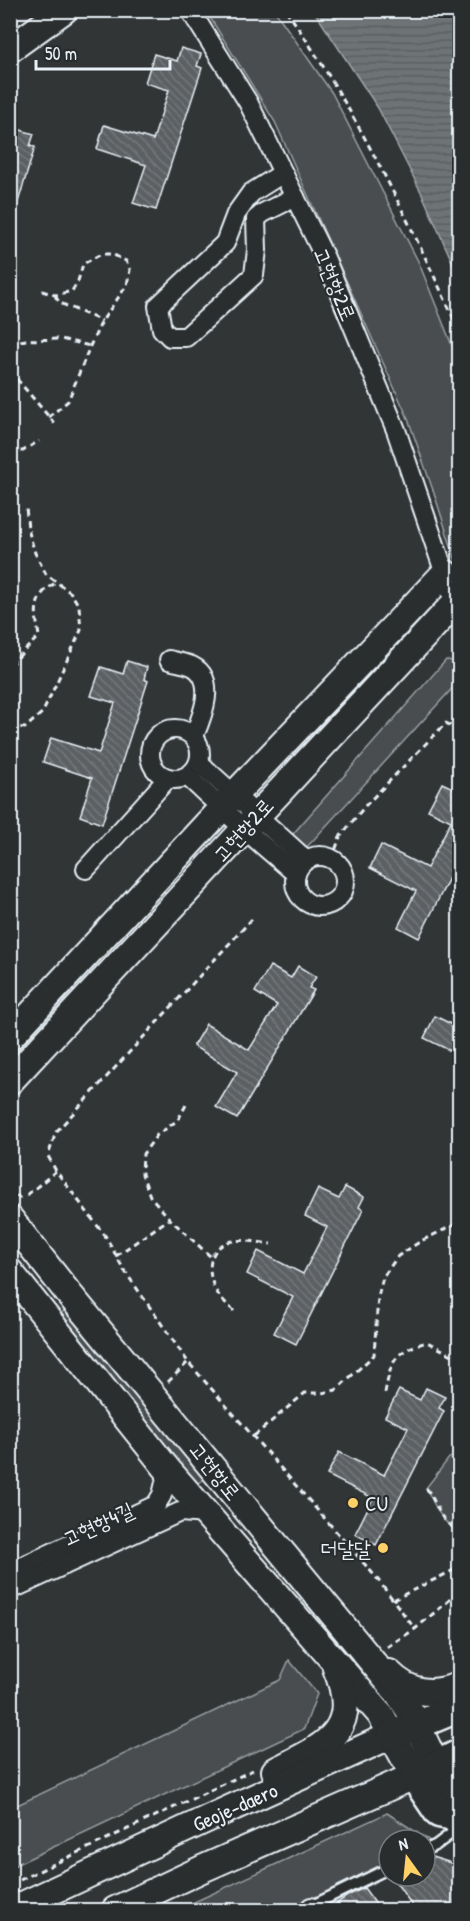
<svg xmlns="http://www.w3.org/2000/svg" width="470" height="1921" font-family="'Patrick Hand','Poor Story',sans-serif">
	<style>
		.green { fill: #494d4f; stroke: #989fa4; stroke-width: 1.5 }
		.water { fill: url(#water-rules); stroke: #9fa5aa; stroke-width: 1.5 }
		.building { fill: url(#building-back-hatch); stroke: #e8f1f8; stroke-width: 1.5 }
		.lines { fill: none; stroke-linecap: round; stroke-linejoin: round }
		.lane-casing { stroke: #e8f1f8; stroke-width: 14 }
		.street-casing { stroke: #e8f1f8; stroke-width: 22 }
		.secondary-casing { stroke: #e8f1f8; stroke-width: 30 }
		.primary-casing { stroke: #e8f1f8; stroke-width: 33 }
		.path { stroke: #e8f1f8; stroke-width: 3; stroke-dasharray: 6 4.5; stroke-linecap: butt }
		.lane { stroke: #2a2d2e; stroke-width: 9 }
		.street { stroke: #2a2d2e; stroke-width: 18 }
		.secondary { stroke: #2a2d2e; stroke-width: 26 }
		.primary { stroke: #2a2d2e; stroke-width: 28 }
		.poi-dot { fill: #ffd166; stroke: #2a2d2e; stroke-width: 2 }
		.labels { text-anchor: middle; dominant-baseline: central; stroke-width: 4.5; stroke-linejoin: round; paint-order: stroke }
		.street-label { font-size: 21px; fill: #e8f1f8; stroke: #2a2d2e }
		.poi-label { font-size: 21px; fill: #e8f1f8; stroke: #2a2d2e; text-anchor: start }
	</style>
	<defs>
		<pattern id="water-rules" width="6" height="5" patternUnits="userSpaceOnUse" patternTransform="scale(1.5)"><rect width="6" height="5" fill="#6e7376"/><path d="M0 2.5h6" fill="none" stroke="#5a5e60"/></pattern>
		<pattern id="building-back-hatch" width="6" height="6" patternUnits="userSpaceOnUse" patternTransform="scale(1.5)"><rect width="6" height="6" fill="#5c6063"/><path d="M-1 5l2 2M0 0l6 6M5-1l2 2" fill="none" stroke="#73777a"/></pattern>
	</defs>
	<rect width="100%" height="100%" fill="#323536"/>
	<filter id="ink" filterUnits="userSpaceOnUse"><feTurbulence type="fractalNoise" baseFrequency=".0167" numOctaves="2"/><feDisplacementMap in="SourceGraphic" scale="12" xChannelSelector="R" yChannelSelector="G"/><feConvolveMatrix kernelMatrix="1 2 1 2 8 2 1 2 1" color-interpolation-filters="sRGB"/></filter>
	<g filter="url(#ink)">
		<!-- green -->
		<g class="green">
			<path d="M206 11H275L332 93 419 263 459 363V571L434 493 407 416 275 122Z"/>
			<path d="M446 660 453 661 459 681 306 848 292 835Z"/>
			<path d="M67 1308 204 1479 197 1485 60 1314Z"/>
			<path d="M459 1454H460L459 1530C442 1526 434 1503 426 1488L449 1458Z"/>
			<path d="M289 1660 317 1694 304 1729 11 1867V1808L280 1680Z"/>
			<path d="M387 1813 436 1845 425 1850V1840H389V1868L303 1910H177Z"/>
		</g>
		<!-- water -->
		<path class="water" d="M314 11H459V277L422 194 378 108Z"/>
		<!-- building -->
		<g class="building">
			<path d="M181 48 201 54 197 66 202 68 156 210 133 203 146 165 97 149 104 125 153 140 169 90 145 83 154 54 177 61Z"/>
			<path d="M14 128 34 134 30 146 35 147 14 215 10 214V139Z"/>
			<path d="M127 661 147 667 144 679 148 681 102 824 80 816 92 778 43 762 51 738 99 753 115 703 91 696 101 667 123 674Z"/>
			<path d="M442 783 459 791V858L419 938 398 927 416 891 370 868 381 845 427 868 451 821 428 810Z"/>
			<path d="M270 966 291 978 298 966 316 977 309 988 314 990 237 1119 216 1107 237 1072 193 1046 206 1024 249 1050 277 1005 255 992Z"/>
			<path d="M435 1016 459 1028V1055L424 1038Z"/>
			<path d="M345 1187 364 1197 359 1207 363 1210 296 1344 274 1333 293 1297 247 1274 258 1251 303 1274 327 1227 305 1216 318 1189 339 1199Z"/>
			<path d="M426 1388 445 1397 439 1408 444 1411 376 1545 355 1534 373 1498 327 1475 339 1452 384 1475 408 1428 385 1417 399 1390 420 1400Z"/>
			<path d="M432 1857 451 1863 459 1875V1911H416L395 1881 403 1876H425V1861Z"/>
			<path d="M364 1888 381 1911H326L349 1895Z"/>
		</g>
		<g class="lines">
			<!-- lane casing -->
			<g class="lane-casing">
				<g id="lane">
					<path d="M425 1850 436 1845 460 1827"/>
					<path d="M303 1910 389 1868"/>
				</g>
			</g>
			<!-- street casing -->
			<g class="street-casing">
				<g id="street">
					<path d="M190 10 248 102 325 258 396 430 460 618"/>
					<path d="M283 173 251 193 236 214 225 243 158 306 162 329 170 337H186L254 275 257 250 256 219 263 213 295 197"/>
					<path d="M169 660C176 662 185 663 192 666 218 679 202 717 194 736"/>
					<circle cx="175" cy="754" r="25"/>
					<path d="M199 763 306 860"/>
					<path d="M187 776 244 829 296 874"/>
					<circle cx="320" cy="881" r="25"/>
					<path d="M86 869 168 778"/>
					<path d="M10 1572 156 1505 162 1495 168 1470"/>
					<path d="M10 1590 180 1512 207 1514"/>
					<path d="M311 1907 313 1910"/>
				</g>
			</g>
			<!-- secondary casing -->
			<g class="secondary-casing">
				<g id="secondary">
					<path d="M10 49 64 10"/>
					<path d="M10 1037 234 795 445 573"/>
					<path d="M10 1081 454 604"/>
					<path d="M10 1219 69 1294 398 1693 411 1713 436 1765"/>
					<path d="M10 1272 168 1470 381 1715 414 1776 202 1869 115 1910"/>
					<path d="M389 1673C410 1694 433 1697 460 1685"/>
					<path d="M275 1771C324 1746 363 1732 336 1668"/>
					<path d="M12 1910 207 1819 392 1735"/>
				</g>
			</g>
			<!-- primary casing -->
			<g class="primary-casing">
				<g id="primary">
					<path d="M392 1735 460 1707"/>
					<path d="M436 1765 456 1803 454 1816 460 1824"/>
					<path d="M454 1816 439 1813 414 1776 460 1754"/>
				</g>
			</g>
			<!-- path -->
			<g class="path">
				<path d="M286 10C356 110 409 221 460 332"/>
				<path d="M42 291 55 295 72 291 78 281 83 264 101 254H112L126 261 130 270 127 285 102 321 90 346 68 401 49 417"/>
				<path d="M55 296 60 303 102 321"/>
				<path d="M10 343 26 340 61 339 90 346"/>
				<path d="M10 371 55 424"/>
				<path d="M10 451H23L39 441"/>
				<path d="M10 665 39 636C35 613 32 595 56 583"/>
				<path d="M10 726 25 728 43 712 81 630 79 606 71 593 46 574 35 553 28 529 26 507"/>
				<path d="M332 859 340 837 365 806 446 723 460 731"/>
				<path d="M252 919 56 1132 48 1156 56 1171 106 1237 124 1270 188 1362 375 1576 415 1629"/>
				<path d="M186 1105 178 1120 157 1135 143 1154 142 1174 150 1196 170 1219 211 1257"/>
				<path d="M10 1187 20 1199"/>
				<path d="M27 1195 56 1171"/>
				<path d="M116 1256 169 1219"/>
				<path d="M234 1311C229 1306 222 1300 218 1294 205 1275 207 1245 233 1241 245 1239 260 1243 271 1244"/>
				<path d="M168 1382 188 1362"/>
				<path d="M385 1393C391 1361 394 1351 427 1342L460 1359"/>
				<path d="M254 1436 305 1393H322L336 1390 374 1355 378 1297 383 1277 398 1256 421 1241 460 1222"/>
				<path d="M426 1488C438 1502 438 1524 460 1530"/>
				<path d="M393 1600 460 1567"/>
				<path d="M387 1647 415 1629 453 1597 460 1595"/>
				<path d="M20 1880 253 1770"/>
			</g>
			<!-- lane -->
			<use href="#lane" class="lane"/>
			<!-- street -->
			<use href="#street" class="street"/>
			<!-- secondary -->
			<use href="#secondary" class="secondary"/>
			<!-- primary -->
			<use href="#primary" class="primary"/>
		</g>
	</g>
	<!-- markers -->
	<g class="poi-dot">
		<circle cx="353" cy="1503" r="6"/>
		<circle cx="383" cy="1548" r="6"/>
	</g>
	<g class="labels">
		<!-- street labels -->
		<g class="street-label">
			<text transform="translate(335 284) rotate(67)">고현항2로</text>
			<text transform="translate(243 830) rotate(-48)">고현항2로</text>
			<text transform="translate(215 1471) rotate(51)">고현항로</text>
			<text transform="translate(98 1524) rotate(-25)">고현항4길</text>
			<text transform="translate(235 1807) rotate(-24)">Geoje-daero</text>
		</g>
		<!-- poi labels -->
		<g class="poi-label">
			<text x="365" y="1503">CU</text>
			<text x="371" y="1548" text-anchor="end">더달달</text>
		</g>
	</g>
	<!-- margin -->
	<rect width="470" height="1921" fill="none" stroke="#2a2d2e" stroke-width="36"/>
	<rect x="18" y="18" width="434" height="1885" fill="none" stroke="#e8f1f8" stroke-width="2" filter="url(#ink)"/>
	<!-- north arrow -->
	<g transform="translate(407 1858) rotate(345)"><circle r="28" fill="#2a2d2e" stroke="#767b7f" stroke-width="1.5"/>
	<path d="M0-4.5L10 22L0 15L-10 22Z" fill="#ffd166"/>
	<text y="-9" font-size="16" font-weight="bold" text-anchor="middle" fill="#e8f1f8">N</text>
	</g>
	<!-- scale -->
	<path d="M36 60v9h134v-9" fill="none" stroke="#e8f1f8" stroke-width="3"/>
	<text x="45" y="60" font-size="18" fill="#e8f1f8" stroke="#2a2d2e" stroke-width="4.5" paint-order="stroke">50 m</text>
</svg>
